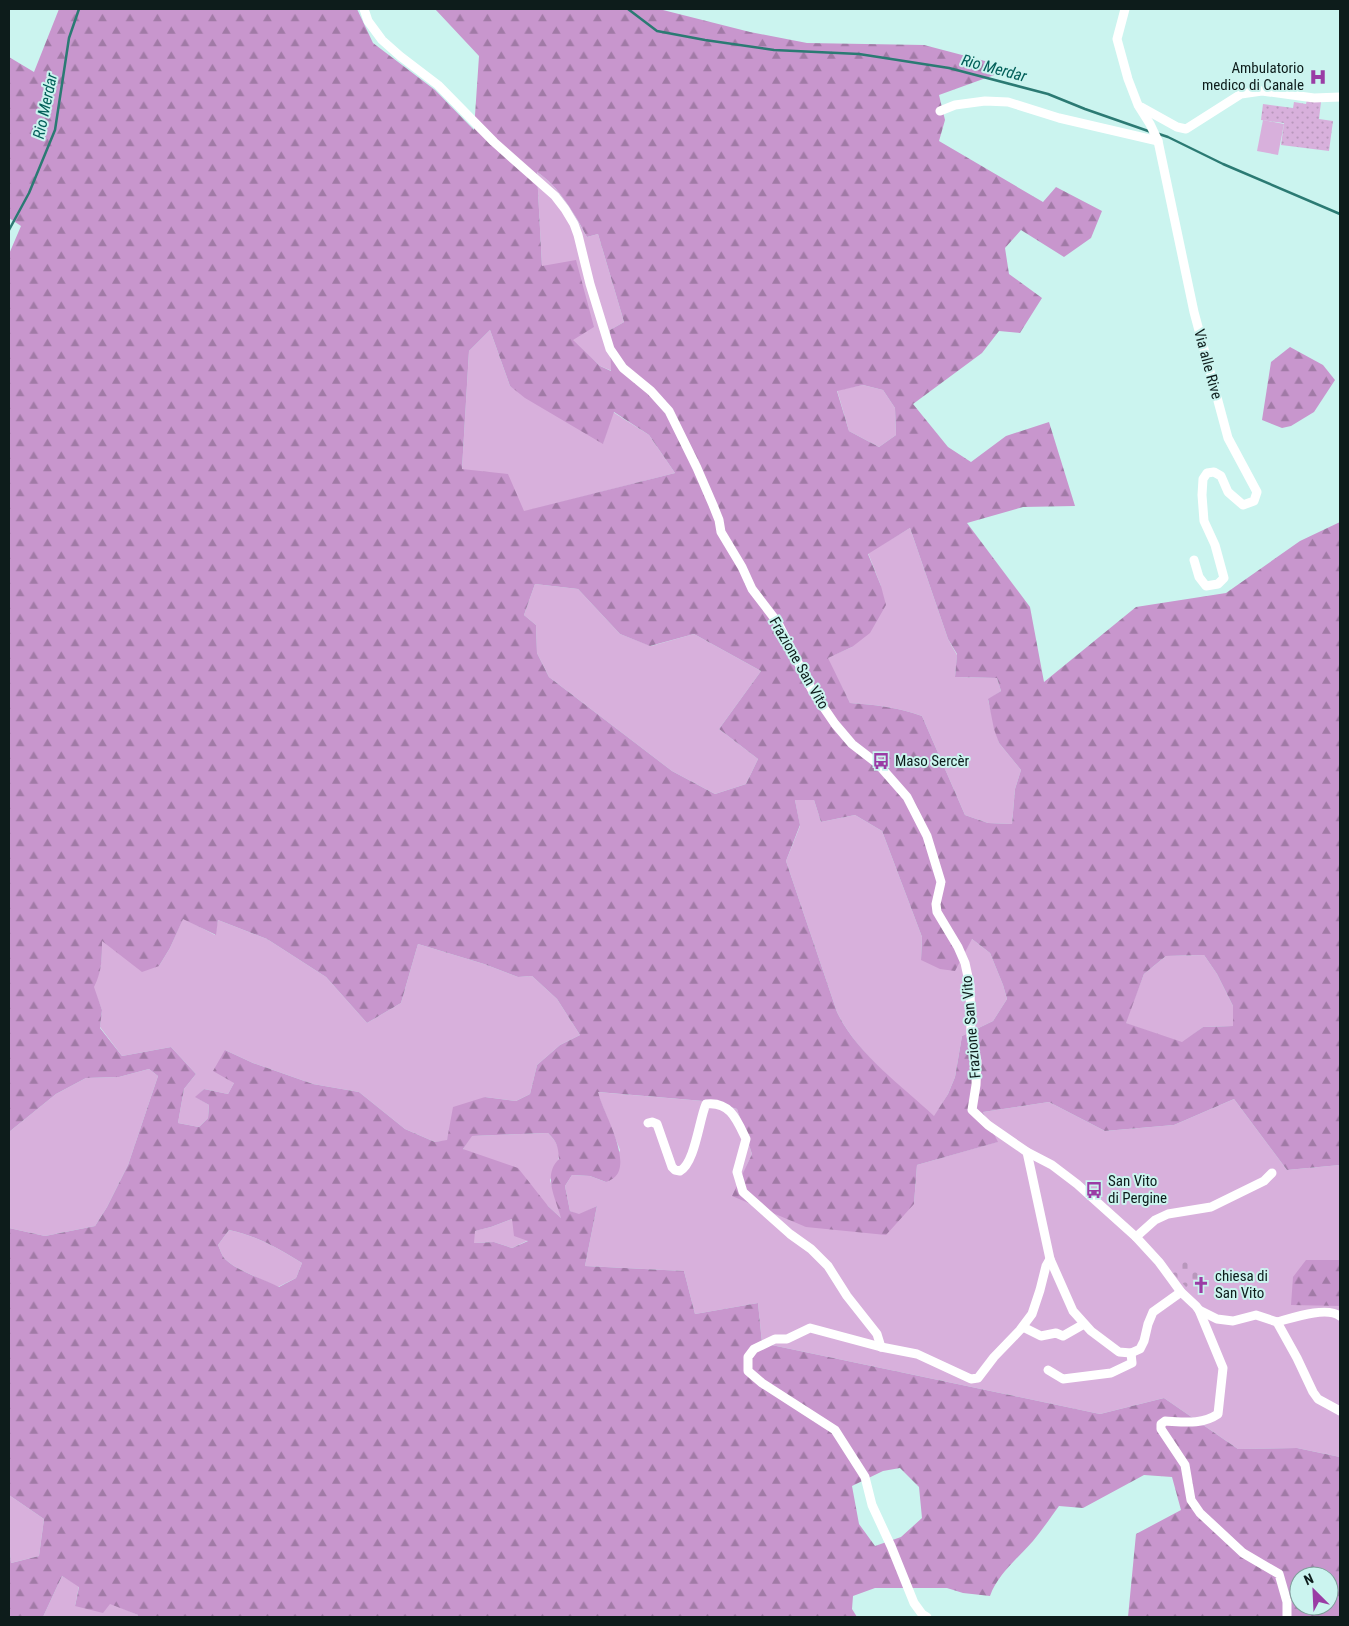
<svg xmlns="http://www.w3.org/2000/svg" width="1349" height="1626" font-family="'Roboto Condensed',sans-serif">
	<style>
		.grass { fill: #d8b0dc }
		.forest { fill: url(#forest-firs); fill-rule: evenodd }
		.cemetery { fill: url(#cemetery-stones) }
		.park { fill: url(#park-dots) }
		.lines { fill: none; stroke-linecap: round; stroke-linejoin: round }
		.stream { stroke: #2b7a73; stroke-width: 2.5 }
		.minor { stroke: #fff; stroke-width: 9 }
		.labels { text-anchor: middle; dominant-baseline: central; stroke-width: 4; stroke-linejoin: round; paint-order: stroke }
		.poi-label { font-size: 15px; fill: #0d1c1b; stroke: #cbf4ef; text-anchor: start }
		.street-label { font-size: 15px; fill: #0d1c1b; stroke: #cbf4ef }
		.water-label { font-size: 16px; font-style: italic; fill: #025f59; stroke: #cbf4ef }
	</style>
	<defs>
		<pattern id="forest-firs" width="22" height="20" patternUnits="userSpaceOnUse" patternTransform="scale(1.25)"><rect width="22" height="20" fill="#c896cd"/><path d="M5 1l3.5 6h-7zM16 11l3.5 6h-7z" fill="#a17aa6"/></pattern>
		<pattern id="cemetery-stones" width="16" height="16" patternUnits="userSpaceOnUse" patternTransform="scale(1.25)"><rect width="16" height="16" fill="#d8b0dc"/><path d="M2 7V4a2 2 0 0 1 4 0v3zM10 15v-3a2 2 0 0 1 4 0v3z" fill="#b897bc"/></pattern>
		<pattern id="park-dots" width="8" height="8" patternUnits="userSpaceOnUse" patternTransform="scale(1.25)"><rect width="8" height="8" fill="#d8b0dc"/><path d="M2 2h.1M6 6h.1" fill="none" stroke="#b897bc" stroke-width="1.8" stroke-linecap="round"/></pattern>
	</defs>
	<rect width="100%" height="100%" fill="#cbf4ef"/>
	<!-- grass -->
	<g class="grass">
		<path d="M1263 120 1284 124 1278 155 1257 151Z"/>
		<path d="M537 172C558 185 575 215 587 237L598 234 624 322 610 330 612 371 600 366 572 340 542 266Z"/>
		<path d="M490 330 510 386 603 443 613 412 649 435 675 473 523 512 462 469 469 351Z"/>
		<path d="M863 385 883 390 895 408 896 435 879 447 849 431 837 390Z"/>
		<path d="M910 528 948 639 957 655 955 677 997 678 1001 691 988 700 999 743 1021 770 1015 789 1012 824 988 823 965 815 922 716C898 707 875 705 850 703L827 658 852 647 881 586 868 553Z"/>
		<path d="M535 584 578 589 620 634 651 646 694 634 761 671 719 729 758 759 746 784 715 794 672 771 549 677 537 653 536 625 524 615Z"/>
		<path d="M795 800H814L821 822 855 815 882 831 922 937 921 960 972 939 990 953 1003 985 1007 999 993 1021 962 1036 955 1077 948 1094 934 1117C901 1086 857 1054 837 1012L786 861 800 826Z"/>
		<path d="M183 918 215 935 218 920 267 939 326 977 367 1023 401 1003 418 944 484 964 518 977 532 976 557 999 580 1035 560 1045 537 1065 530 1094 516 1101 485 1097 451 1126 447 1141 435 1142 405 1129 359 1092 313 1084 253 1063 225 1050 234 1083 228 1094 204 1089 196 1097 209 1105 208 1118 199 1127 178 1123 184 1089 196 1074 171 1047 122 1056 100 1027 102 1010 93 987C102 971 102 958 102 940L159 966 170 948Z"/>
		<path d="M1204 955 1217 974 1233 1006V1026L1203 1027 1182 1043 1125 1023 1144 974 1166 956Z"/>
		<path d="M149 1069 158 1076 128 1165 107 1207 95 1226 45 1236 9 1228V1132L56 1094 86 1078 119 1077Z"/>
		<path d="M597 1092 715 1102 737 1109 752 1154 733 1196 914 1204 917 1165 997 1142 983 1112 1049 1102 1105 1131 1174 1125 1234 1099 1287 1170 1340 1165V1457L1297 1448 1238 1449 1164 1398 1100 1414 762 1343 758 1303 695 1314 684 1271 585 1266 597 1206 579 1215 570 1211 565 1186 572 1175 590 1176 606 1182 620 1150Z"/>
		<path d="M548 1133C566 1151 559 1160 550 1180L562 1219 548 1206 463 1149 471 1136Z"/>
		<path d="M512 1219 529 1240 512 1248 494 1242 474 1243V1231L491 1227Z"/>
		<path d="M229 1230C259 1237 276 1247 302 1263L296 1278 278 1287C263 1279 237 1271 225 1259 222 1256 220 1249 218 1245Z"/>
		<path d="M9 1495 44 1519 39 1556 11 1563 9 1545Z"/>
		<path d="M62 1576 79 1586 75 1606 110 1603 138 1615 137 1617H43Z"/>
	</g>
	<!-- forest -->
	<g class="forest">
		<path d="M59 9H357L373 43 435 90 474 130 479 56 435 9H659L750 32 807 43 924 45 985 61 1008 70 939 95 945 120 939 141 1043 202 1056 187 1102 211 1091 238 1064 257 1021 230 1005 248 1009 274 1042 298 1020 333 999 331 982 353 913 404 948 447 971 462 1006 436 1049 422 1075 506 1023 507 967 523 1030 607 1044 682 1136 607 1226 593 1300 541 1340 522V1165L1287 1170 1234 1099 1174 1125 1105 1131 1049 1102 983 1112 998 1142 917 1165 914 1204 886 1235 806 1227 732 1196 752 1154 737 1109 715 1102 598 1092C603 1112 628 1153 618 1173 615 1178 611 1180 606 1182L590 1176 572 1175 565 1186 570 1211 579 1214 597 1206 585 1266 684 1271 695 1314 758 1303 762 1343 1100 1414 1164 1398 1238 1449 1297 1448 1340 1457V1617H1128L1136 1534 1181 1510 1172 1477 1144 1475 1083 1508 1059 1506C1051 1517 1042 1530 1033 1541 1018 1558 998 1574 990 1596L963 1593 947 1588H875L853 1596 852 1609 857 1617H137L138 1615 110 1604 103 1613 75 1606 79 1587 62 1576 43 1617H9V1545L11 1563 39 1556 44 1519 9 1495V1228L45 1236 95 1226 107 1207 128 1165 158 1076 149 1069 119 1077 86 1078 56 1094 9 1132V254L21 226 9 218V57L34 72ZM537 172C558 185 576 216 587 237L598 234 624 322 610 330 611 371 600 366 573 340 594 327 576 260 542 266ZM490 330 510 386 525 398 603 444 614 412 649 435 675 473 524 511 508 474 462 469 469 351ZM863 385 883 390 895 408 896 435 879 447 849 431 837 391ZM910 528 948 639 957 654 955 677 997 678 1001 691 988 699 994 729 999 743 1021 770 1015 789 1012 824 988 823 965 815 922 716C898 707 875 705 850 703L828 658 852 647 870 633 886 605 881 586 868 554ZM535 584 578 589 620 634 650 646 694 634 761 671 719 729 758 759 746 784 715 794 672 771 549 677 537 653 536 625 524 615ZM795 800H814L821 822 855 815 882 831 922 937 921 960 940 969 955 971 972 939 990 953 1003 985 1007 999 993 1021 962 1036 955 1077 948 1094 934 1116C901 1085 857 1054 837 1012L786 861 800 825ZM183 919 216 935 218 920 267 939 326 977 367 1023 401 1003 418 944 484 964 518 977 532 976 557 999 580 1035 560 1045 537 1065 530 1094 516 1101 485 1097 453 1107 447 1140 435 1142 405 1129 359 1092 313 1084 253 1063 225 1050 213 1071 234 1083 228 1094 204 1089 195 1097 209 1105 208 1118 199 1127 178 1123 184 1089 196 1074 171 1047 122 1056 100 1028 102 1010 94 987C102 971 102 958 102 941L142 972 159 966 170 948ZM1204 955 1217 974 1233 1006V1026L1203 1027 1182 1042 1126 1023 1144 974 1166 956ZM548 1133C557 1142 558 1146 559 1159 542 1175 556 1199 561 1218L548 1206 518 1168 463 1149 472 1136ZM512 1219 514 1236 528 1241 512 1248 494 1242 474 1243 475 1231 491 1227ZM229 1230C259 1237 276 1247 302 1263L296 1278 279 1287C263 1279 237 1271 225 1259 222 1256 220 1249 218 1245ZM900 1468 919 1487 922 1518 901 1537 875 1546 859 1524 852 1486 883 1471ZM1299 1576H1329V1606H1299Z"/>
		<path d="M1290 347 1323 365 1335 380 1314 412 1291 426 1282 428 1262 420 1271 362Z"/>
		<path d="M1340 1258V1306L1291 1305 1293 1277 1306 1260H1339Z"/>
	</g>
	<!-- cemetery -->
	<path class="cemetery" d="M1184 1259 1200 1273 1197 1276 1198 1278 1186 1287 1169 1269Z"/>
	<!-- park -->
	<path class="park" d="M1307 100 1321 102 1319 119 1333 121 1329 151 1281 145 1284 123 1261 120 1263 104 1293 108 1294 102 1306 104Z"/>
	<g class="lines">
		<!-- stream -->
		<g class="stream">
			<path d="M628 9 657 31 705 40 774 50 859 54 949 68 1048 94 1085 109 1151 132"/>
			<path d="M1156 133 1168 137 1223 164 1340 214"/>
			<path d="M9 230 29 193 55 130 69 38 79 9"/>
		</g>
		<!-- minor -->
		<g class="minor">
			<path d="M364 9 368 21 382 40 400 56 438 85 494 142 555 196 565 209 574 224 578 235 590 284 610 349 623 368 651 391 669 411 697 468 713 505 719 520 721 532 742 567 752 589 778 623 813 692 835 724 852 744 878 764 907 797 927 836 941 882 936 904 937 912 958 947 965 963 970 986 971 1036 977 1061 976 1085 972 1110 988 1125 1027 1152 1052 1165 1077 1184 1136 1237 1159 1262 1181 1292 1196 1306 1199 1310 1223 1368 1218 1414C1202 1425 1184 1422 1165 1421L1161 1424V1429L1185 1465 1191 1500 1200 1513 1243 1553 1279 1574 1287 1602V1617"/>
			<path d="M1125 9 1117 39 1128 79 1138 105 1150 124 1158 141 1194 312 1228 438 1257 492 1254 501 1243 505 1228 492 1221 476 1214 472 1207 473 1203 479 1202 495 1204 521 1215 545 1224 578 1218 584 1206 586 1199 577 1194 560"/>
			<path d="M1141 107 1177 127 1186 129 1241 94 1262 91 1314 98 1340 97"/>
			<path d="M940 111 955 105 985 101 1008 102 1059 118 1158 141"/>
			<path d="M648 1123 652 1122 657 1124 672 1167 675 1170 680 1171C695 1163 699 1120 706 1104 730 1101 737 1120 746 1139L737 1172 743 1192 790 1234 811 1249 828 1266 847 1296 877 1334 881 1347"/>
			<path d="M1027 1152 1050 1259 1073 1311 1091 1331 1119 1352 1131 1353 1140 1349 1144 1341 1148 1324 1153 1312 1181 1292"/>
			<path d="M1136 1237 1155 1220 1168 1214 1211 1207 1264 1181 1272 1173"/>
			<path d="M1199 1310 1217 1319 1233 1321 1256 1315 1277 1322"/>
			<path d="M1277 1322 1297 1358 1313 1392 1318 1399 1340 1411"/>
			<path d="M1277 1322C1292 1318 1326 1306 1340 1316"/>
			<path d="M1023 1327 1041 1336 1056 1333 1063 1336 1084 1324"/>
			<path d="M1048 1370 1063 1379 1111 1373 1132 1363 1131 1353"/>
			<path d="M927 1617 922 1614 914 1603 891 1546 872 1505 865 1477 835 1430 762 1383 748 1371V1357L754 1349 775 1339H787L810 1328 881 1347 917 1354 971 1379 978 1378 994 1357 1020 1330 1032 1314 1040 1290 1046 1266 1050 1259"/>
		</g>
	</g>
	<!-- icons -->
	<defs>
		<g id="hospital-bare" transform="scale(1.35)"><path d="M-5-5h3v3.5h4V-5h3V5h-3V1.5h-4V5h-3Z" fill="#9a3ca5" stroke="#cbf4ef" stroke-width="2.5" paint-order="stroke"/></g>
		<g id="bus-bare" transform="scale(1.35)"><path d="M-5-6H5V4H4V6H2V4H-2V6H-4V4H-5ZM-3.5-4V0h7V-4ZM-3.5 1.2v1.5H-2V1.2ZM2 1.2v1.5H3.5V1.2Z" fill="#9a3ca5" stroke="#cbf4ef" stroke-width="2.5" paint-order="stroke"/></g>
		<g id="church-bare" transform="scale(1.35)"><path d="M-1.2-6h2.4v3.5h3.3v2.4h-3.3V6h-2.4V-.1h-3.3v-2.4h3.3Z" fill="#9a3ca5" stroke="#cbf4ef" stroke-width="2.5" paint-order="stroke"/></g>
	</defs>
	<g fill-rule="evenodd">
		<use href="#hospital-bare" x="1318" y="77"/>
		<use href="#bus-bare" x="881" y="761"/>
		<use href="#bus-bare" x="1094" y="1190"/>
		<use href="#church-bare" x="1201" y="1285"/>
	</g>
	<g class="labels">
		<!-- poi labels -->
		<g class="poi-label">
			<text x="1304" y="68" text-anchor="end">Ambulatorio<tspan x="1304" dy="17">medico di Canale</tspan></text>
			<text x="895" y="761">Maso Sercèr</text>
			<text x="1108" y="1181">San Vito<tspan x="1108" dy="17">di Pergine</tspan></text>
			<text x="1215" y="1276">chiesa di<tspan x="1215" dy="17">San Vito</tspan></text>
		</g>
		<!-- street labels -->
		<g class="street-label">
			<text transform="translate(1208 364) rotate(75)">Via alle Rive</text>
			<text transform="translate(799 663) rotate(60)">Frazione San Vito</text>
			<text transform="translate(971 1027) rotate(-95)">Frazione San Vito</text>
		</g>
		<!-- water labels -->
		<g class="water-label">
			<text transform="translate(994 68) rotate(15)">Rio Merdar</text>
			<text transform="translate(45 106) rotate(-78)">Rio Merdar</text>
		</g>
	</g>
	<!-- border -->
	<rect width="1349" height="1626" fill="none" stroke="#0d1c1b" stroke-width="20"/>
	<!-- north arrow -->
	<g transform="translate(1314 1591) rotate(336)"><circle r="24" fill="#cbf4ef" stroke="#7f9e9a"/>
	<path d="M0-4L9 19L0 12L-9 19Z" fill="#9a3ca5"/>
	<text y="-8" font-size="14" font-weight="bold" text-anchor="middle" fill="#0d1c1b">N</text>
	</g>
</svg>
